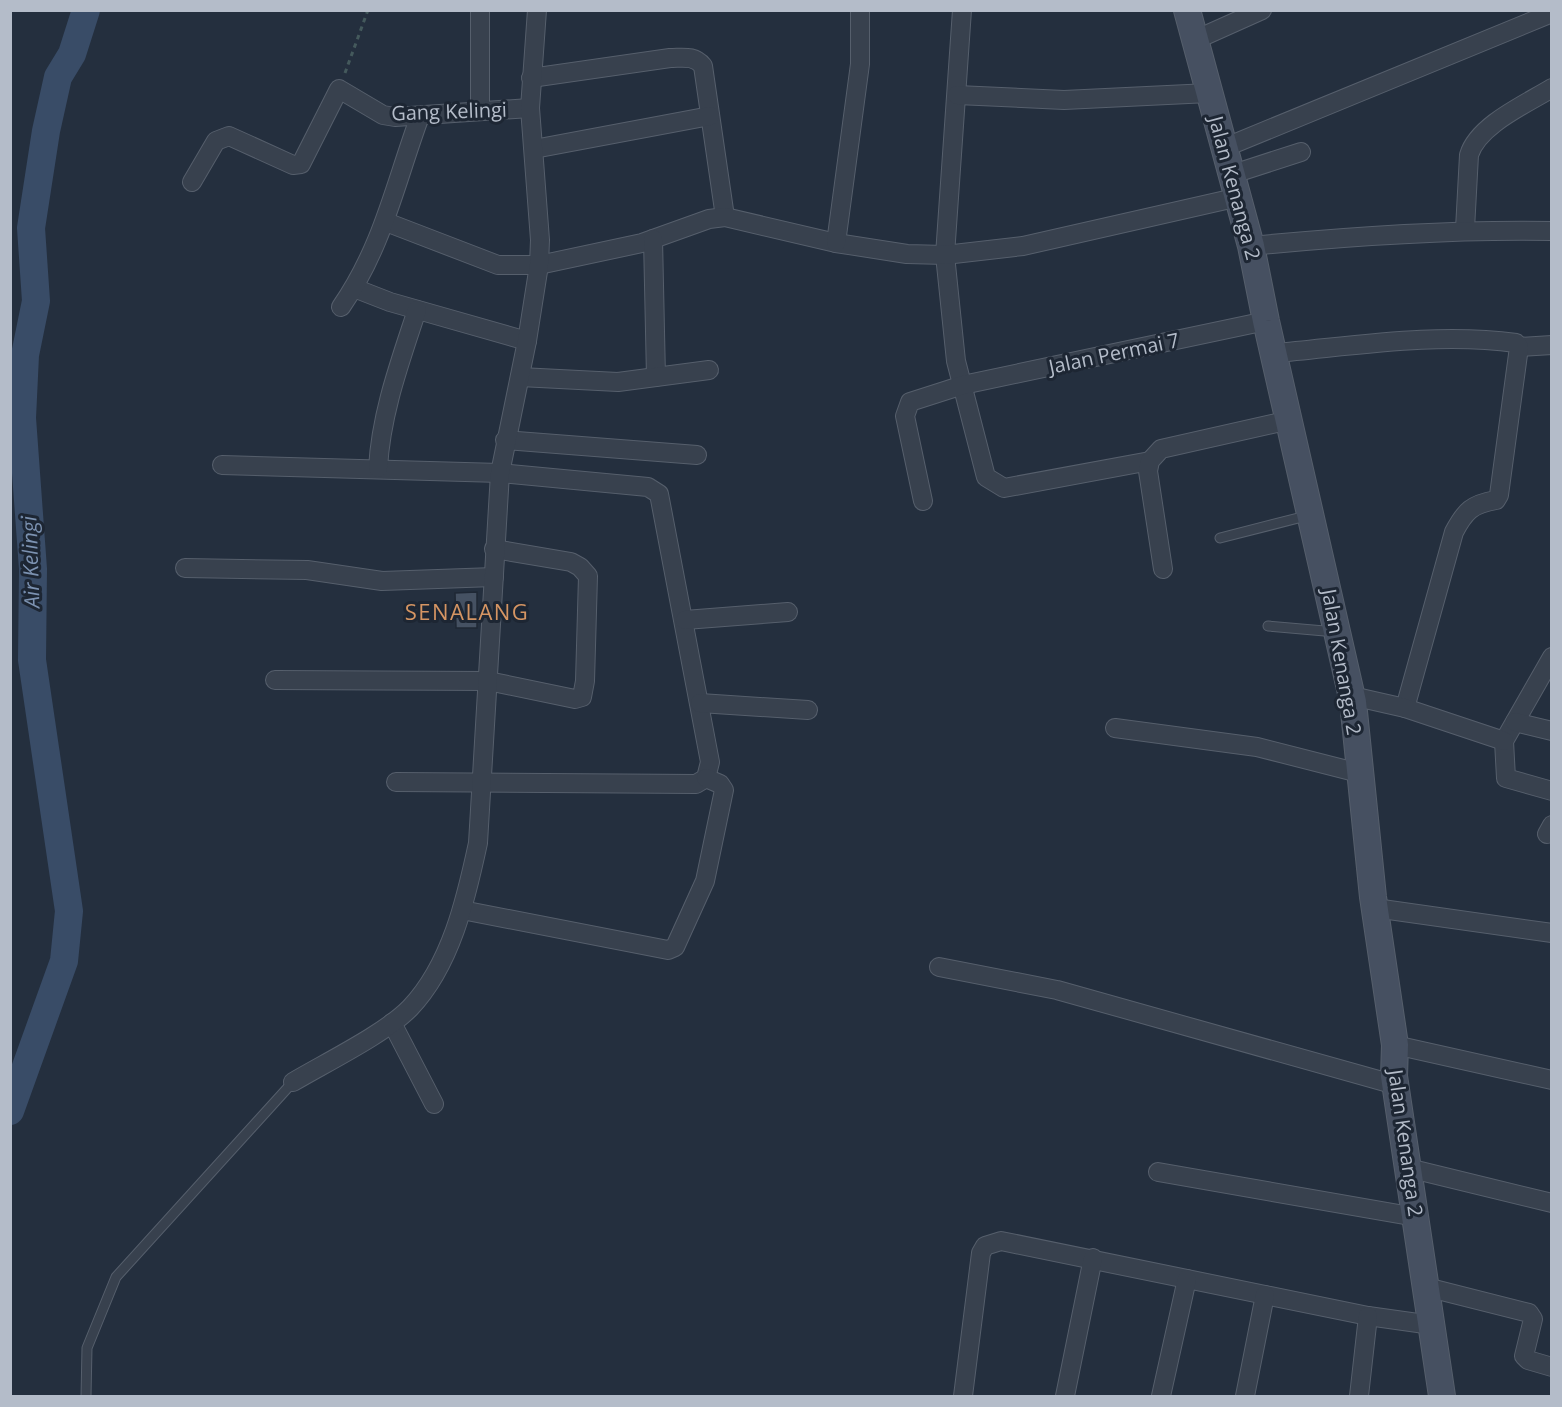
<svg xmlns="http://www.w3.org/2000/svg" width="1562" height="1407" font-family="'Open Sans',sans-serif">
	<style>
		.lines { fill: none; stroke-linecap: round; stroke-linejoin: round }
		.river { stroke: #394c67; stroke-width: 28 }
		.building { fill: #455162; stroke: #1f2835; stroke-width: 1.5 }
		.service-casing { stroke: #565f6c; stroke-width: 11 }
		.minor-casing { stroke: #565f6c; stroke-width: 20 }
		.secondary-casing { stroke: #565f6c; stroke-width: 28 }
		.path { stroke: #44595c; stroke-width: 3; stroke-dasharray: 4.5 4.5; stroke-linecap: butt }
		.service { stroke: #38414e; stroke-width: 9 }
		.minor { stroke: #38414e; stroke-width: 18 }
		.secondary { stroke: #465061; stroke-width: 26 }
		.labels { text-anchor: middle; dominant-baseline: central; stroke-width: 6; stroke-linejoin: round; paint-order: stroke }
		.street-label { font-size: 20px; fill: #b4bcc9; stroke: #1d2633 }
		.water-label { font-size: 21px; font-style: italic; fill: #7c92b1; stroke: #1d2633 }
		.quarter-label { font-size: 22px; letter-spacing: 1.5px; fill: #d59563; stroke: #1d2633 }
	</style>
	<rect width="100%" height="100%" fill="#242f3e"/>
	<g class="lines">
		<!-- river -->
		<path class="river" d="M10 1111 64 961 69 911 32 660 33 569 22 418 25 355 36 301 31 228 46 131 58 77 72 54 86 10"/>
	</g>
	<!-- building -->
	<path class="building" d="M477 592V628H456L455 593Z"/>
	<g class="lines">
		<!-- service casing -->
		<g class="service-casing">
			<g id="service">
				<path d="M1220 538 1310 515"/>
				<path d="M1268 626 1336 632"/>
				<path d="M86 1396 87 1348 116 1277 293 1082"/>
			</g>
		</g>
		<!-- minor casing -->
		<g class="minor-casing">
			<g id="minor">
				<path d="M480 10V110"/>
				<path d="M962 10 945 255 956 361 986 477 1004 488 1150 461"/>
				<path d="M1195 40 1262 10"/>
				<path d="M531 78 670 58C683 58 694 55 703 66L725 217"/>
				<path d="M957 95 1064 100 1209 93"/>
				<path d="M1226 147 1552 13"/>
				<path d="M534 149 710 116"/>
				<path d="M1233 174 1301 152"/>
				<path d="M192 182 216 141 229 136 293 165 301 164 339 89 383 115 395 117 530 108"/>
				<path d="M386 222 498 265H539L642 243 709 219 725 217 836 243 907 254 945 255 1023 246 1239 197"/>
				<path d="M1465 229 1469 155C1478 125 1526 104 1552 88"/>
				<path d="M653 239 656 377"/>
				<path d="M836 243 860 64V10"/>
				<path d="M1251 246C1352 236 1450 229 1552 231"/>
				<path d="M354 288 390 302 527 341"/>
				<path d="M341 307C383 246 395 184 420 116"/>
				<path d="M1519 347 1552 345"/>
				<path d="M1275 353C1354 346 1437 332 1516 343L1519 347 1499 495 1496 500C1472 504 1465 511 1454 532L1405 708"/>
				<path d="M520 377 618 382 709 370"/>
				<path d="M505 440 697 455"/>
				<path d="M222 465 500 473 648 487 659 494 710 762 706 778 696 784 396 782"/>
				<path d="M378 468C381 413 400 362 417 310"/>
				<path d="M923 501 905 416 910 402 963 385 1266 321"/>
				<path d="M185 568 307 570 382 581 494 577"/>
				<path d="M1163 569 1148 471 1150 461 1161 449 1290 420"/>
				<path d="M685 620 788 612"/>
				<path d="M1552 657 1504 741 1506 778 1552 791"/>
				<path d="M275 680 488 681 575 699 582 697 585 681 588 576 580 567 571 562 494 549"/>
				<path d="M1352 696 1405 708 1504 741"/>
				<path d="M700 703 808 710"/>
				<path d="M1515 722 1552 731"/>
				<path d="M1115 728 1257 747 1359 773"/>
				<path d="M1547 834 1552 825"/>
				<path d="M1375 908 1552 933"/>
				<path d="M462 910 668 950 675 947 705 881 724 790 720 784 706 778"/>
				<path d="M939 967 1057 990 1396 1085"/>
				<path d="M392 1023 434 1104"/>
				<path d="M1395 1045 1552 1080"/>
				<path d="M293 1082C325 1063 386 1033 410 1008 451 965 466 899 478 843L500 473 527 341 539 265 540 240 530 108 537 10"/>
				<path d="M1408 1168 1552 1203"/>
				<path d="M1158 1172 1416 1217"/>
				<path d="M1426 1287 1529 1313 1533 1319 1524 1356 1528 1360 1552 1367"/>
				<path d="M963 1396 981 1253 985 1246 1001 1241 1368 1316 1432 1325"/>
				<path d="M1065 1396 1093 1258"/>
				<path d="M1161 1396 1187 1279"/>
				<path d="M1245 1396 1265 1295"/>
				<path d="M1359 1396 1368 1316"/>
			</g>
		</g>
		<!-- secondary casing -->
		<g class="secondary-casing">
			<path id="secondary" d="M1187 10 1251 246 1266 321 1353 702 1373 897 1395 1045 1394 1076 1442 1396"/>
		</g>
		<!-- path -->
		<path class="path" d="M345 73 368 10"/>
		<!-- service -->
		<use href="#service" class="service"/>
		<!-- minor -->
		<use href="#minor" class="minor"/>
		<!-- secondary -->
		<use href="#secondary" class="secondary"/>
	</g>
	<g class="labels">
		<!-- street labels -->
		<g class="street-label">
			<text transform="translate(449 111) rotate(-2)">Gang Kelingi</text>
			<text transform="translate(1235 188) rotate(75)">Jalan Kenanga 2</text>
			<text transform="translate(1114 353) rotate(-12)">Jalan Permai 7</text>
			<text transform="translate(1342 662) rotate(80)">Jalan Kenanga 2</text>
			<text transform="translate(1406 1143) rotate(82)">Jalan Kenanga 2</text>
		</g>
		<!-- water labels -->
		<g class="water-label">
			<text transform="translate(30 562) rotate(-92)">Air Kelingi</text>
		</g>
		<!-- quarter labels -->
		<g class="quarter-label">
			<text x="467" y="611">SENALANG</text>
		</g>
	</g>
	<!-- border -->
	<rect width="1562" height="1407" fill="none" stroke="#b4bcc9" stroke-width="24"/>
</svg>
